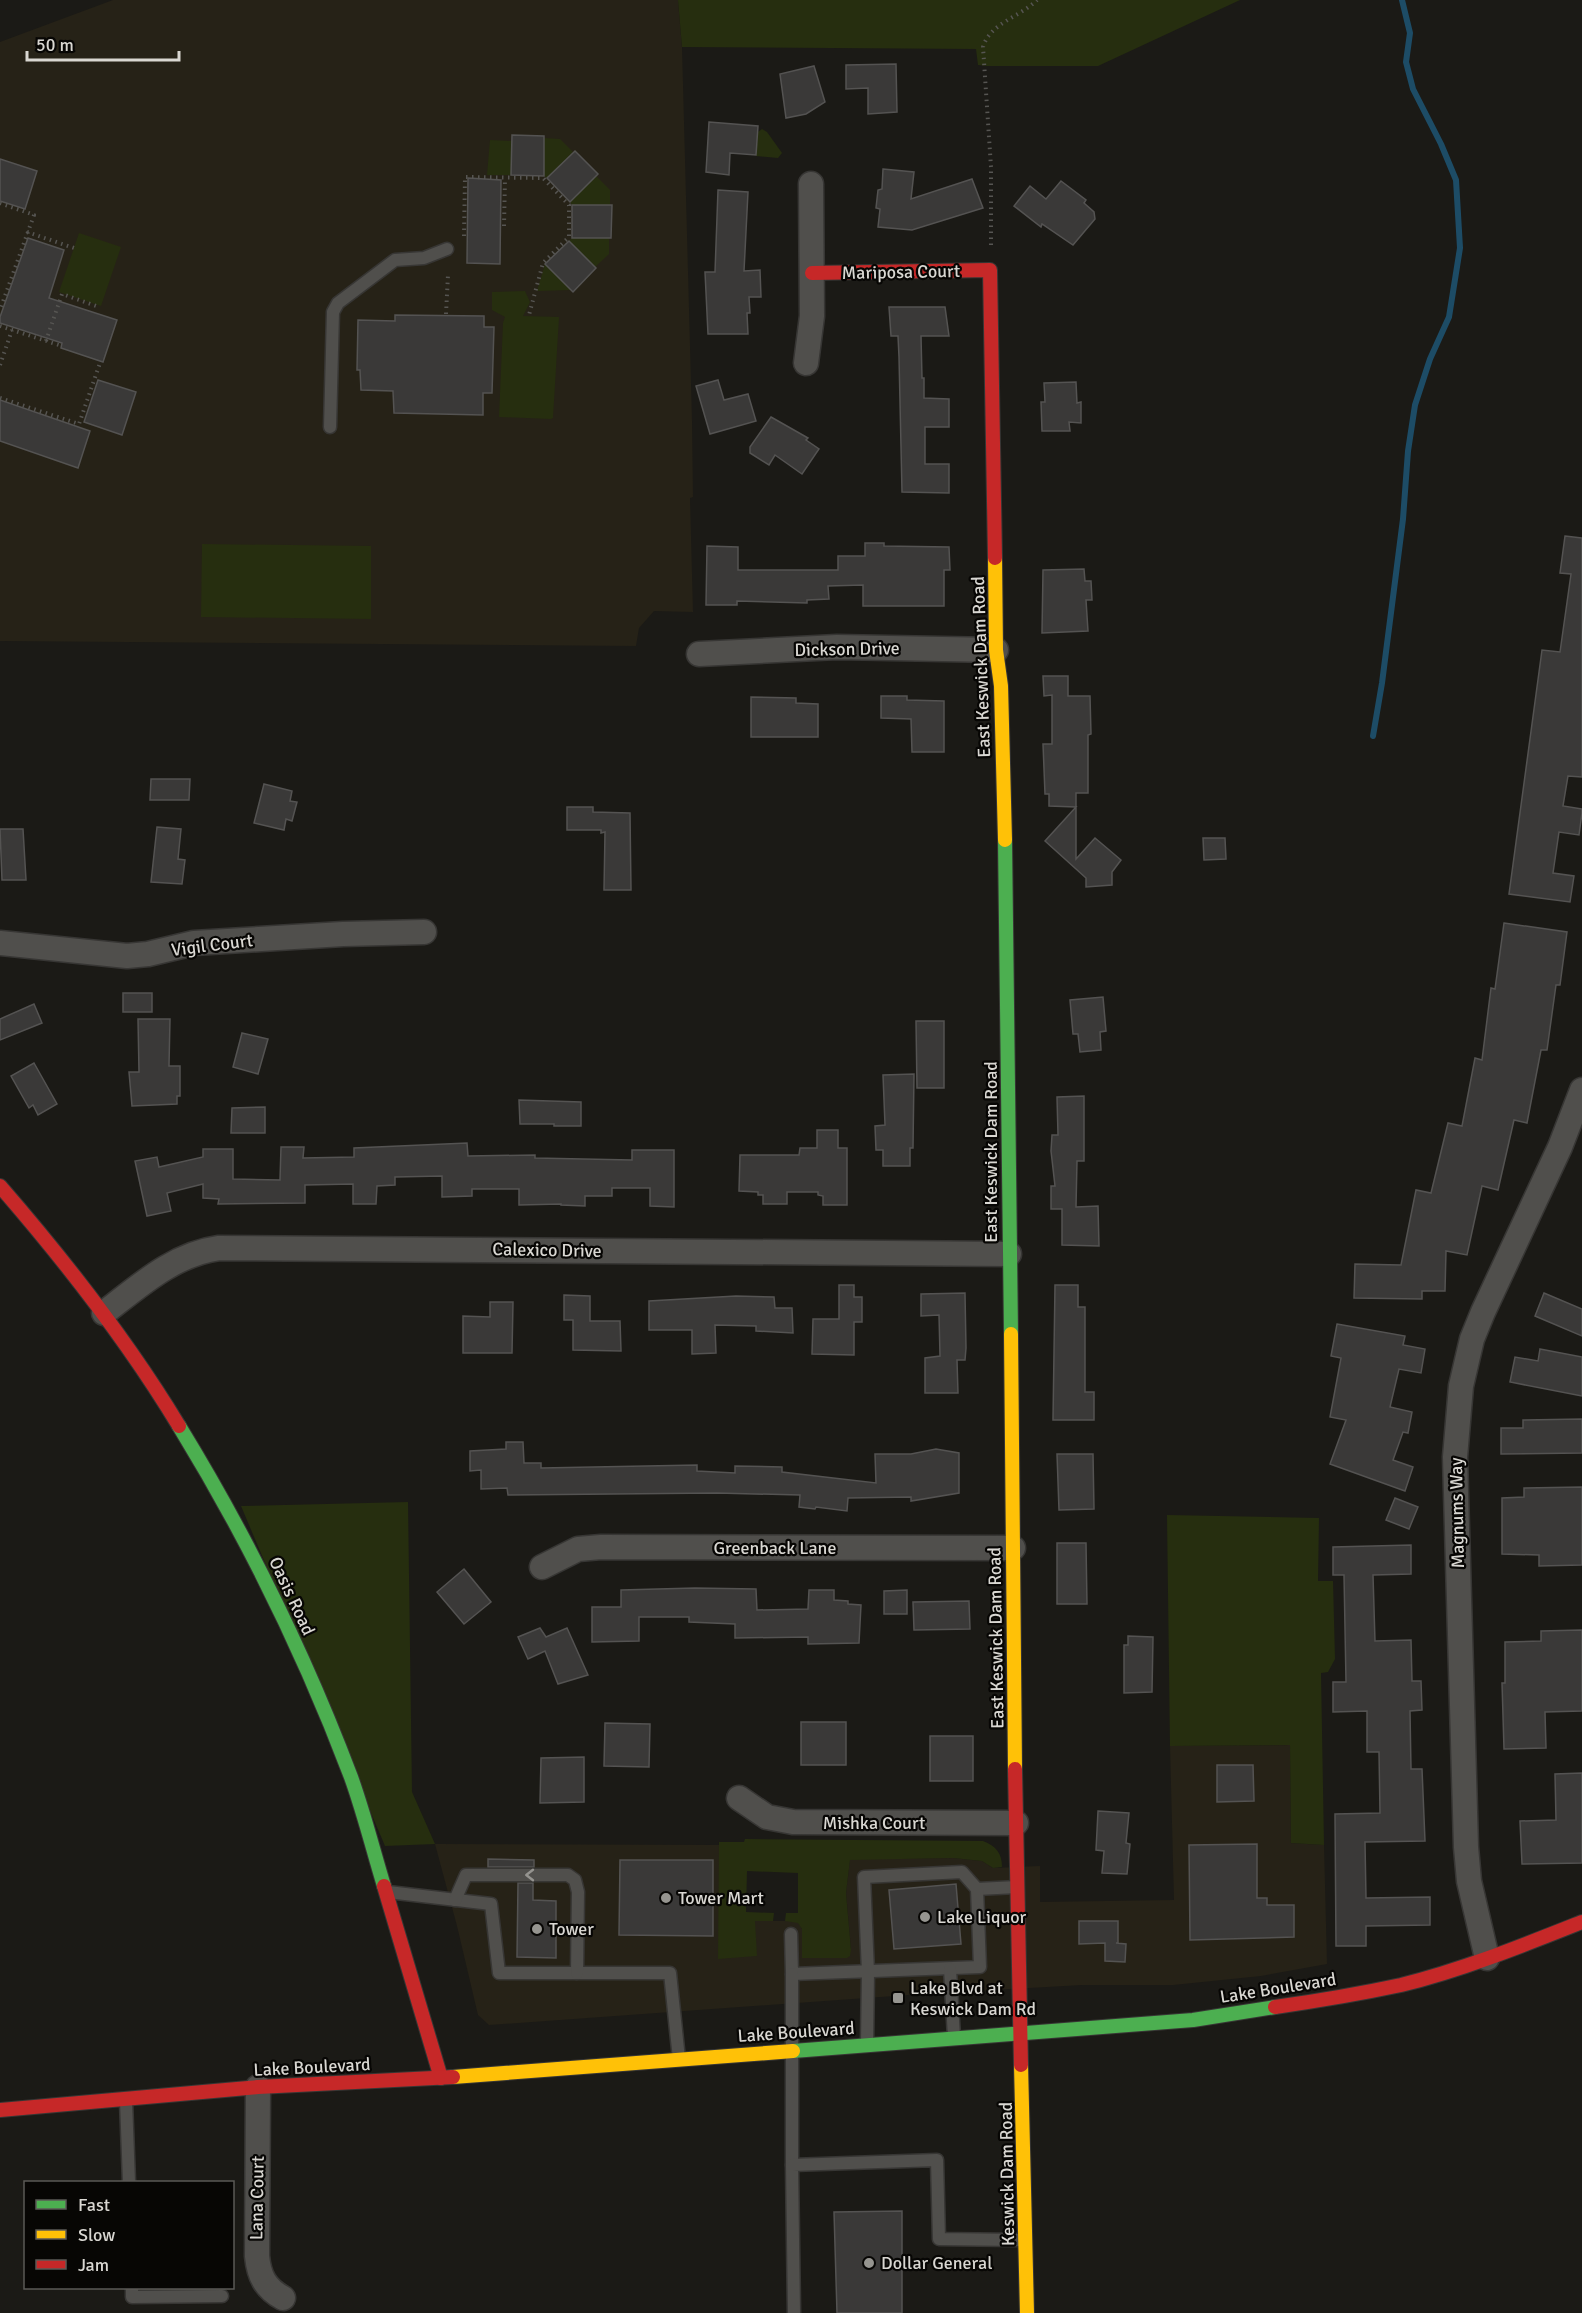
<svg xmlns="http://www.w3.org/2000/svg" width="1582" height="2313" font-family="Signika,sans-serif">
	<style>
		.built { fill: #262217 }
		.green { fill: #262e0f }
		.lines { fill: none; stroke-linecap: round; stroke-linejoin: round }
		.stream { stroke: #1d4c66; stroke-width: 6 }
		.building { fill: #3a3938; stroke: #545352; stroke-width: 1.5 }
		.lane-casing { stroke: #373634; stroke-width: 15 }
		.street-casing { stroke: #373634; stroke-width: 27 }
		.fast-casing { stroke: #373634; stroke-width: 16 }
		.slow-casing { stroke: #373634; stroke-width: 16 }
		.jam-casing { stroke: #373634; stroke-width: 16 }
		.path { stroke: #565552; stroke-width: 4; stroke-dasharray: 1.5 4.5; stroke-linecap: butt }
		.lane { stroke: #504f4c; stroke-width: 12 }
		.street { stroke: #504f4c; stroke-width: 24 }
		.fast { stroke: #4caf50; stroke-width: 14 }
		.slow { stroke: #ffc107; stroke-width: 14 }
		.jam { stroke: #c62828; stroke-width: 14 }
		.oneway { stroke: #94938f }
		.poi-dot { fill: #969590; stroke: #070604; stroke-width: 2 }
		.labels { text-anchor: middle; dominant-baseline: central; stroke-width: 4.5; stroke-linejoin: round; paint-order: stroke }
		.street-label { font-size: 18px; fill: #d9d7d2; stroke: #070604 }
		.poi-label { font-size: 18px; fill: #d9d7d2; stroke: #070604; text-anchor: start }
	</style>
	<rect width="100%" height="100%" fill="#1b1a16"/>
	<!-- built -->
	<g class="built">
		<path d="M113 0H678L682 47 692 421 693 497 690 498 693 612 654 611 639 628 636 646 0 641V42Z"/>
		<path d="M1290 1745 1291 1843 1324 1845 1327 1964 1261 1976 1173 1985H1082L922 1994 489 2025 478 2015 457 1926 435 1844 719 1845V1958L755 1921H793L799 1923 802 1929V1958L851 1950 846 1893 850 1859 953 1858 982 1861 993 1868 1040 1866V1902L1174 1900 1170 1746Z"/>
	</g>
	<!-- green -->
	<g class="green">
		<path d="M678 0H1240L1098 66H987L978 65 976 49 682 47Z"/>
		<path d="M762 129 767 132 782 153 778 158 756 156 758 132Z"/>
		<path d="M544 138 560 139 573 152 547 178 544 176Z"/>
		<path d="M490 140 512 141 511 175H487Z"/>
		<path d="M596 176 610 190V205H572L570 202Z"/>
		<path d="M79 233 121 247 101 306 59 292Z"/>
		<path d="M572 238H609V254L595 267 569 241Z"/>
		<path d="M545 264 572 290 537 291Z"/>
		<path d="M525 291 530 302 523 316 559 317 553 418 551 419 499 417 503 323 505 317 492 310V292Z"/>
		<path d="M202 544 371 546V619L201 617Z"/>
		<path d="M408 1502 412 1792 435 1844 385 1846 241 1506Z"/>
		<path d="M1167 1515 1319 1518 1318 1581H1333L1335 1659 1328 1672 1321 1673 1324 1845 1291 1843 1290 1745 1170 1746Z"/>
		<path d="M745 1839 983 1841C996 1846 1002 1853 1002 1867L993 1868 982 1861 953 1858 850 1860 846 1893 851 1950 850 1956 847 1958H802V1929L798 1923 785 1921 786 1913H798V1873L747 1871 746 1912 774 1913 773 1921H755L757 1956 718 1959 719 1842H744Z"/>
	</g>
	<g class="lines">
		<!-- stream -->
		<path class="stream" d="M1373 736 1382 683 1403 519 1408 451 1415 405 1430 359 1449 317 1460 248 1456 180 1441 144 1413 89 1406 62 1410 33 1402 0"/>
	</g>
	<!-- building -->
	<g class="building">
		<path d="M896 64 897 112 868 114V88L846 89V65Z"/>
		<path d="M814 66 825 102 806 114 786 118 780 74Z"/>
		<path d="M709 122 758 126 756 155 730 153 729 175 706 172Z"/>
		<path d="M512 135 544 136V176L511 175Z"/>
		<path d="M575 151 598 174 570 202 547 178Z"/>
		<path d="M0 159 37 171 25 209 0 201Z"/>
		<path d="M883 169 914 172 911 199 972 179 983 208 912 230 878 227 880 209 876 208 878 190 882 189Z"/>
		<path d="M468 178 501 180 500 264 467 263Z"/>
		<path d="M1061 181 1086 200 1084 203 1094 212 1095 219 1073 245 1042 224 1041 227 1014 206 1030 186 1046 199Z"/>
		<path d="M718 190 748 192 744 271 760 270 761 297H749L750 313H747L748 334H708L705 272H715Z"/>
		<path d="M572 205H612L611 238H572Z"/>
		<path d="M28 238 64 250 49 298 117 320 103 362 61 348 62 343 0 323V317Z"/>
		<path d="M569 241 596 268 573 292 545 264Z"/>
		<path d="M889 307H945L949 336H921L922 378H924V398L949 399V427H925V464H949V493L902 492 899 357 898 336H891Z"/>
		<path d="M395 315 484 316V327H494L492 393H483V415L394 413 393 391 361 390 360 370H357L358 320 395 321Z"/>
		<path d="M98 380 136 392 122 435 84 422Z"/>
		<path d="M718 380 724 400 748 394 756 421 710 434 696 386Z"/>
		<path d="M1076 382 1077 403 1081 402V423L1069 422 1070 431H1042L1041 402H1045L1044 383Z"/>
		<path d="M0 400 90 431 78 468 0 441Z"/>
		<path d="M771 417 808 438 806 440 819 449 802 474 775 455 769 465 750 453V447Z"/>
		<path d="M1565 536 1582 538V777L1568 776 1563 806 1582 809V813L1579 835 1559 832 1553 873 1574 876 1570 902 1509 894 1542 650 1560 652 1571 574 1560 573Z"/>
		<path d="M865 543H884V546L949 547 950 570H944V606H863V585L828 586 829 599 807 600V603L737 601V605H706L707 546 738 547V570H838V556H865Z"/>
		<path d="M1084 569 1085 581H1091L1092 600H1086L1088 631 1042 633 1043 570Z"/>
		<path d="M1043 676H1068V696H1090L1091 734 1088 735V793H1076V859L1095 838 1121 860 1112 872V885L1086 887V878L1045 841 1076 807 1049 806V794H1045L1043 744H1052V695L1044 696Z"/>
		<path d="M881 696H907V700L944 701V752H912L911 719 881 718Z"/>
		<path d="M751 697 796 698V703L818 704V737H751Z"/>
		<path d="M151 779H190L189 800H150Z"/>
		<path d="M264 784 292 791 290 801 297 802 292 821 286 819 284 830 254 823Z"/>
		<path d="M567 807H593V812L630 813 631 890H604L605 832 601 833V830H567Z"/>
		<path d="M157 827 181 829 178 859 185 860 182 884 151 882Z"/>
		<path d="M0 829H23L26 880H2Z"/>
		<path d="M1203 838H1225L1226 859 1204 860Z"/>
		<path d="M1504 923 1567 932 1560 985H1556L1547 1050H1541L1527 1123 1514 1120 1498 1190 1482 1186 1467 1255 1446 1251 1445 1291H1422V1299L1354 1298 1355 1264 1401 1265 1416 1190 1431 1193 1448 1123 1462 1126 1475 1058 1482 1060 1491 988 1495 989Z"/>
		<rect x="123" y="993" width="29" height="19"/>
		<path d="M1103 997 1106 1031 1100 1032 1101 1050 1080 1052 1078 1034H1073L1070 1000Z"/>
		<path d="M34 1004 42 1023 0 1040V1019Z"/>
		<path d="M138 1019H170L169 1066H180V1096H177V1104L132 1106 129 1072H139Z"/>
		<path d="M916 1021H944V1088H917Z"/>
		<path d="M242 1033 268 1039 258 1074 233 1067Z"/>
		<path d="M34 1063 57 1104 38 1115 33 1105 29 1108 11 1076Z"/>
		<path d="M914 1074 913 1148H910V1166H883V1150H876L875 1126 885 1125 883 1075Z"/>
		<path d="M1084 1096V1161H1077L1076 1207 1098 1206 1099 1246 1062 1245V1209H1051V1186H1055L1051 1151 1052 1135H1058L1057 1097Z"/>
		<path d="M519 1100 581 1102V1126H554V1124H520Z"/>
		<path d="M265 1107V1133H231L232 1108Z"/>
		<path d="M817 1130H838V1148H847V1205H823V1196L818 1195V1192H787V1204H763V1195H758V1192L739 1191 740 1155H799L800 1148H817Z"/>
		<path d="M467 1143 468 1156 535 1155V1158L632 1160V1150H674V1207L650 1206V1188H612V1196H585V1206L561 1205V1204L519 1205V1189H472V1196L442 1197V1176L395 1177V1185L377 1186 376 1204H353V1184L305 1185V1203L218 1204 219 1199 203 1198V1184L167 1193 171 1211 147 1216 135 1161 157 1157 159 1167 203 1157V1149H233V1179L280 1180 281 1147H304L303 1158 354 1157V1148Z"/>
		<path d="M839 1285H854V1297H862V1322H854V1355L812 1354 813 1319H839Z"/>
		<path d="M1055 1285H1078V1307H1085V1392H1094V1420H1053Z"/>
		<path d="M965 1293 966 1348 965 1360H957L958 1393H925V1358L940 1356 939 1315 921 1316V1294Z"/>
		<path d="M1544 1293 1582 1309V1336L1535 1316Z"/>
		<path d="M564 1295 590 1296V1321H620L621 1351 573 1350V1320H564Z"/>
		<path d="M736 1296 774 1297 775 1308H792L793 1333 756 1331V1326L715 1325 716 1353 692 1354V1330H649V1301Z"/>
		<path d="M490 1302H513L512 1353H463V1316L490 1317Z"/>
		<path d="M1337 1324 1405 1336 1403 1345 1425 1349 1421 1373 1399 1369 1390 1407 1412 1412 1408 1433 1403 1432 1393 1460 1413 1467 1405 1491 1330 1464 1346 1420 1330 1417 1341 1358 1331 1356Z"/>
		<path d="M1540 1349 1582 1357V1396L1510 1382 1515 1357 1538 1361Z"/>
		<path d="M1582 1419V1453L1501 1454V1428H1523V1420Z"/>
		<path d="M506 1442H523L524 1463H541V1468L697 1465V1471L735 1473V1466L782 1467V1472L876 1483 875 1454H911L936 1449 959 1453V1493L911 1501V1497L848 1498 847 1511 816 1507 815 1509 799 1507 800 1495 717 1493 508 1495 507 1488 481 1489V1470L470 1471V1451L506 1449Z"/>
		<path d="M1057 1454H1093L1094 1509 1059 1510Z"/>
		<path d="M1582 1487V1565L1539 1566V1555L1502 1554V1498L1524 1497V1488Z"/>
		<path d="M1395 1498 1418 1507 1409 1529 1386 1520Z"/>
		<path d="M1057 1543H1086L1087 1604H1057Z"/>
		<path d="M1411 1545V1574L1373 1575 1375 1641 1411 1640 1412 1681H1421L1422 1710 1410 1711 1411 1769H1422L1425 1841 1365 1842 1366 1898 1430 1897V1925L1366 1926V1946H1336L1335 1814 1380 1813 1379 1752H1367V1711L1333 1712V1682H1346L1344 1575H1333V1547Z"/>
		<path d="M464 1569 491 1602 464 1624 437 1592Z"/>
		<path d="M695 1588 756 1589 757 1610 808 1609 809 1590H834V1600L848 1601V1604L861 1605 859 1643 808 1644V1637L735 1638V1624L689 1622V1617H639V1641L592 1642V1607H621V1590Z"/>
		<path d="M907 1590V1614H884V1591Z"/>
		<path d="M969 1601 970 1629 914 1630 913 1602Z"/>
		<path d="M540 1628 546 1637 567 1628 588 1675 558 1684 545 1651 528 1659 518 1637Z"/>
		<path d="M1582 1630V1711L1545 1712 1546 1748 1504 1749 1502 1683H1505V1642L1541 1641V1631Z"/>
		<path d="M1128 1636 1153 1637 1152 1692 1124 1693V1645H1128Z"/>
		<rect x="801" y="1722" width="45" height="43"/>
		<path d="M605 1723 650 1724 649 1767 604 1766Z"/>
		<rect x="930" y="1736" width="43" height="45"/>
		<path d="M584 1757V1802L540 1803 541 1758Z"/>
		<path d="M1217 1765H1253L1254 1801 1217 1802Z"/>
		<path d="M1582 1773V1863L1522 1864 1520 1821 1556 1820 1555 1774Z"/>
		<path d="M1098 1811 1129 1813 1126 1843 1130 1844 1127 1874 1102 1873 1104 1851 1096 1850Z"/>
		<path d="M1257 1844V1898H1267V1905H1294V1937L1190 1940 1189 1845Z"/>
		<path d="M488 1859 534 1860V1867H488Z"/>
		<path d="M620 1860H713V1936L619 1935Z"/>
		<path d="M518 1883H533V1900L556 1901V1958L517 1957Z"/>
		<path d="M956 1884 961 1944 894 1949 889 1890Z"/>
		<path d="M1079 1921H1118V1943H1116L1126 1944 1125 1962 1105 1961V1943L1079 1944Z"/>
		<path d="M902 2211V2313H837L834 2212Z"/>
	</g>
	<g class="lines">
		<!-- lane casing -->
		<g class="lane-casing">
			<g id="lane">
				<path d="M330 427 333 312 338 303 395 260 424 258 447 249"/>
				<path d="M977 1889 1017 1887"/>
				<path d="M388 1892 491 1904 499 1973H670L679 2059"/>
				<path d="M455 1900 466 1875H568L575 1880 578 1892 577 1973"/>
				<path d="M791 1934 792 1974 980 1967 977 1889 962 1872 864 1877 868 1972 867 2044"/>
				<path d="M950 1969 954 2037"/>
				<path d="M126 2101 129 2182"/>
				<path d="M792 2165V1974"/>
				<path d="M132 2288V2297L222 2296"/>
				<path d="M794 2313 792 2165 937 2160 939 2239 1025 2240"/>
			</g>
		</g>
		<!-- street casing -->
		<g class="street-casing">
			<g id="street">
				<path d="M806 363 812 316 811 184"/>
				<path d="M699 654 837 647 996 650"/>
				<path d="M0 943 127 956 148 954 194 943 343 934 424 932"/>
				<path d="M104 1313C139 1286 174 1254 219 1248L1009 1254"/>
				<path d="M542 1567 578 1549 601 1547 1013 1548"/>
				<path d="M739 1798 767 1817 793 1822 1016 1823"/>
				<path d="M1487 1958 1469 1881 1466 1847 1455 1457 1461 1386 1472 1339 1483 1312 1560 1147 1582 1090"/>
				<path d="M258 2087 257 2256C259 2276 265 2288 283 2298"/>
			</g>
		</g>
		<!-- fast casing -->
		<g class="fast-casing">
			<g id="fast">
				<path d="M1005 840 1011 1334"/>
				<path d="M179 1426C247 1537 305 1655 351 1777 364 1813 373 1850 384 1886"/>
				<path d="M793 2051 1193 2020 1275 2007"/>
			</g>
		</g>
		<!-- slow casing -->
		<g class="slow-casing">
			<g id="slow">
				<path d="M995 558 996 650 1001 686 1005 840"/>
				<path d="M1011 1334 1015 1769"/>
				<path d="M1021 2065 1027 2313"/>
				<path d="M453 2077 793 2051"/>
			</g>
		</g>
		<!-- jam casing -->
		<g class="jam-casing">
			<g id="jam">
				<path d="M812 273 990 270 995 558"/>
				<path d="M0 1186C66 1262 127 1340 179 1426"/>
				<path d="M1015 1769 1021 2065"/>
				<path d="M384 1886 441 2078"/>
				<path d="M1275 2007C1317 2001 1359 1994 1401 1985 1462 1970 1524 1945 1582 1922"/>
				<path d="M0 2110 258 2087 453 2077"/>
			</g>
		</g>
		<!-- path -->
		<g class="path">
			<path d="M0 203 34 215 0 310"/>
			<path d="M504 226 505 178"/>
			<path d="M27 232 74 248"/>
			<path d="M464 236 465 177 543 178 569 205V237L543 263 529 315"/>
			<path d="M991 245V167L983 47C990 23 1020 17 1037 0"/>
			<path d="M446 314 448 275"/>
			<path d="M0 326 59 345"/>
			<path d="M46 341 62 294 99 307"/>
			<path d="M0 365 12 330"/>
			<path d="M0 398 79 424 100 363"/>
		</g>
		<!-- lane -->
		<use href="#lane" class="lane"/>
		<!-- street -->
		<use href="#street" class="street"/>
		<!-- fast -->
		<use href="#fast" class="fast"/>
		<!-- slow -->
		<use href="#slow" class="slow"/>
		<!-- jam -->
		<use href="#jam" class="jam"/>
	</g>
	<!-- one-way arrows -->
	<defs><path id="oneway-chevron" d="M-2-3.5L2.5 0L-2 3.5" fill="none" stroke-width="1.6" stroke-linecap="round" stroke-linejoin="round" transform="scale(1.5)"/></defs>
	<use class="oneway" href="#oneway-chevron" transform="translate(530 1875) rotate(-180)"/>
	<!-- markers -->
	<g class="poi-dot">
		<circle cx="666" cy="1898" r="6"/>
		<circle cx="925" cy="1917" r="6"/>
		<circle cx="537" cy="1929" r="6"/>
		<rect x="892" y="1992" width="12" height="12" rx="3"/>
		<circle cx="869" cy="2263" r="6"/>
	</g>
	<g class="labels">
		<!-- street labels -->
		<g class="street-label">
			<text transform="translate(901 272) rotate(-1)">Mariposa Court</text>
			<text transform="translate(847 649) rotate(-1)">Dickson Drive</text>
			<text transform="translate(981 667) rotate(-92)">East Keswick Dam Road</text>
			<text transform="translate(212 945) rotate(-7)">Vigil Court</text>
			<text transform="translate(991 1152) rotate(-90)">East Keswick Dam Road</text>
			<text transform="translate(547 1250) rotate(1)">Calexico Drive</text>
			<text transform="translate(1457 1513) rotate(-91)">Magnums Way</text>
			<text x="775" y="1548">Greenback Lane</text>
			<text transform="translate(292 1596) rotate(65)">Oasis Road</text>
			<text transform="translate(996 1638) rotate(-91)">East Keswick Dam Road</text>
			<text x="874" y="1823">Mishka Court</text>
			<text transform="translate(1278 1988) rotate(-9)">Lake Boulevard</text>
			<text transform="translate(796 2032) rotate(-4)">Lake Boulevard</text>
			<text transform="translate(312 2067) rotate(-3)">Lake Boulevard</text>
			<text transform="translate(1007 2174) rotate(-91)">Keswick Dam Road</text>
			<text transform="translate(257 2198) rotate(-89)">Lana Court</text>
		</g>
		<!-- poi labels -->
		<g class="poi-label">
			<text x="678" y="1898">Tower Mart</text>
			<text x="937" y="1917">Lake Liquor</text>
			<text x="549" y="1929">Tower</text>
			<text x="910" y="1988">Lake Blvd at<tspan x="910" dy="21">Keswick Dam Rd</tspan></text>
			<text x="881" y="2263">Dollar General</text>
		</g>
	</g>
	<!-- legend -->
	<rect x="24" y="2181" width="210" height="108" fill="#070604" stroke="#5b5a56" stroke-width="1.5"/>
	<rect x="36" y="2200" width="30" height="9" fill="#4caf50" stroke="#5b5a56" stroke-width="1.5"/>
	<text x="78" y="2211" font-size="18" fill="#d9d7d2">Fast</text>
	<rect x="36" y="2230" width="30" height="9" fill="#ffc107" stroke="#5b5a56" stroke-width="1.5"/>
	<text x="78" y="2241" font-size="18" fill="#d9d7d2">Slow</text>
	<rect x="36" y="2260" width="30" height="9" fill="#c62828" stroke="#5b5a56" stroke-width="1.5"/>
	<text x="78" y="2271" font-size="18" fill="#d9d7d2">Jam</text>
	<!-- scale -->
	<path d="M27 51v9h152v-9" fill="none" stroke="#d9d7d2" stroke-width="3"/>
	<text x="36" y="51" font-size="18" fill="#d9d7d2" stroke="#070604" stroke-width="4.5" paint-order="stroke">50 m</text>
</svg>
